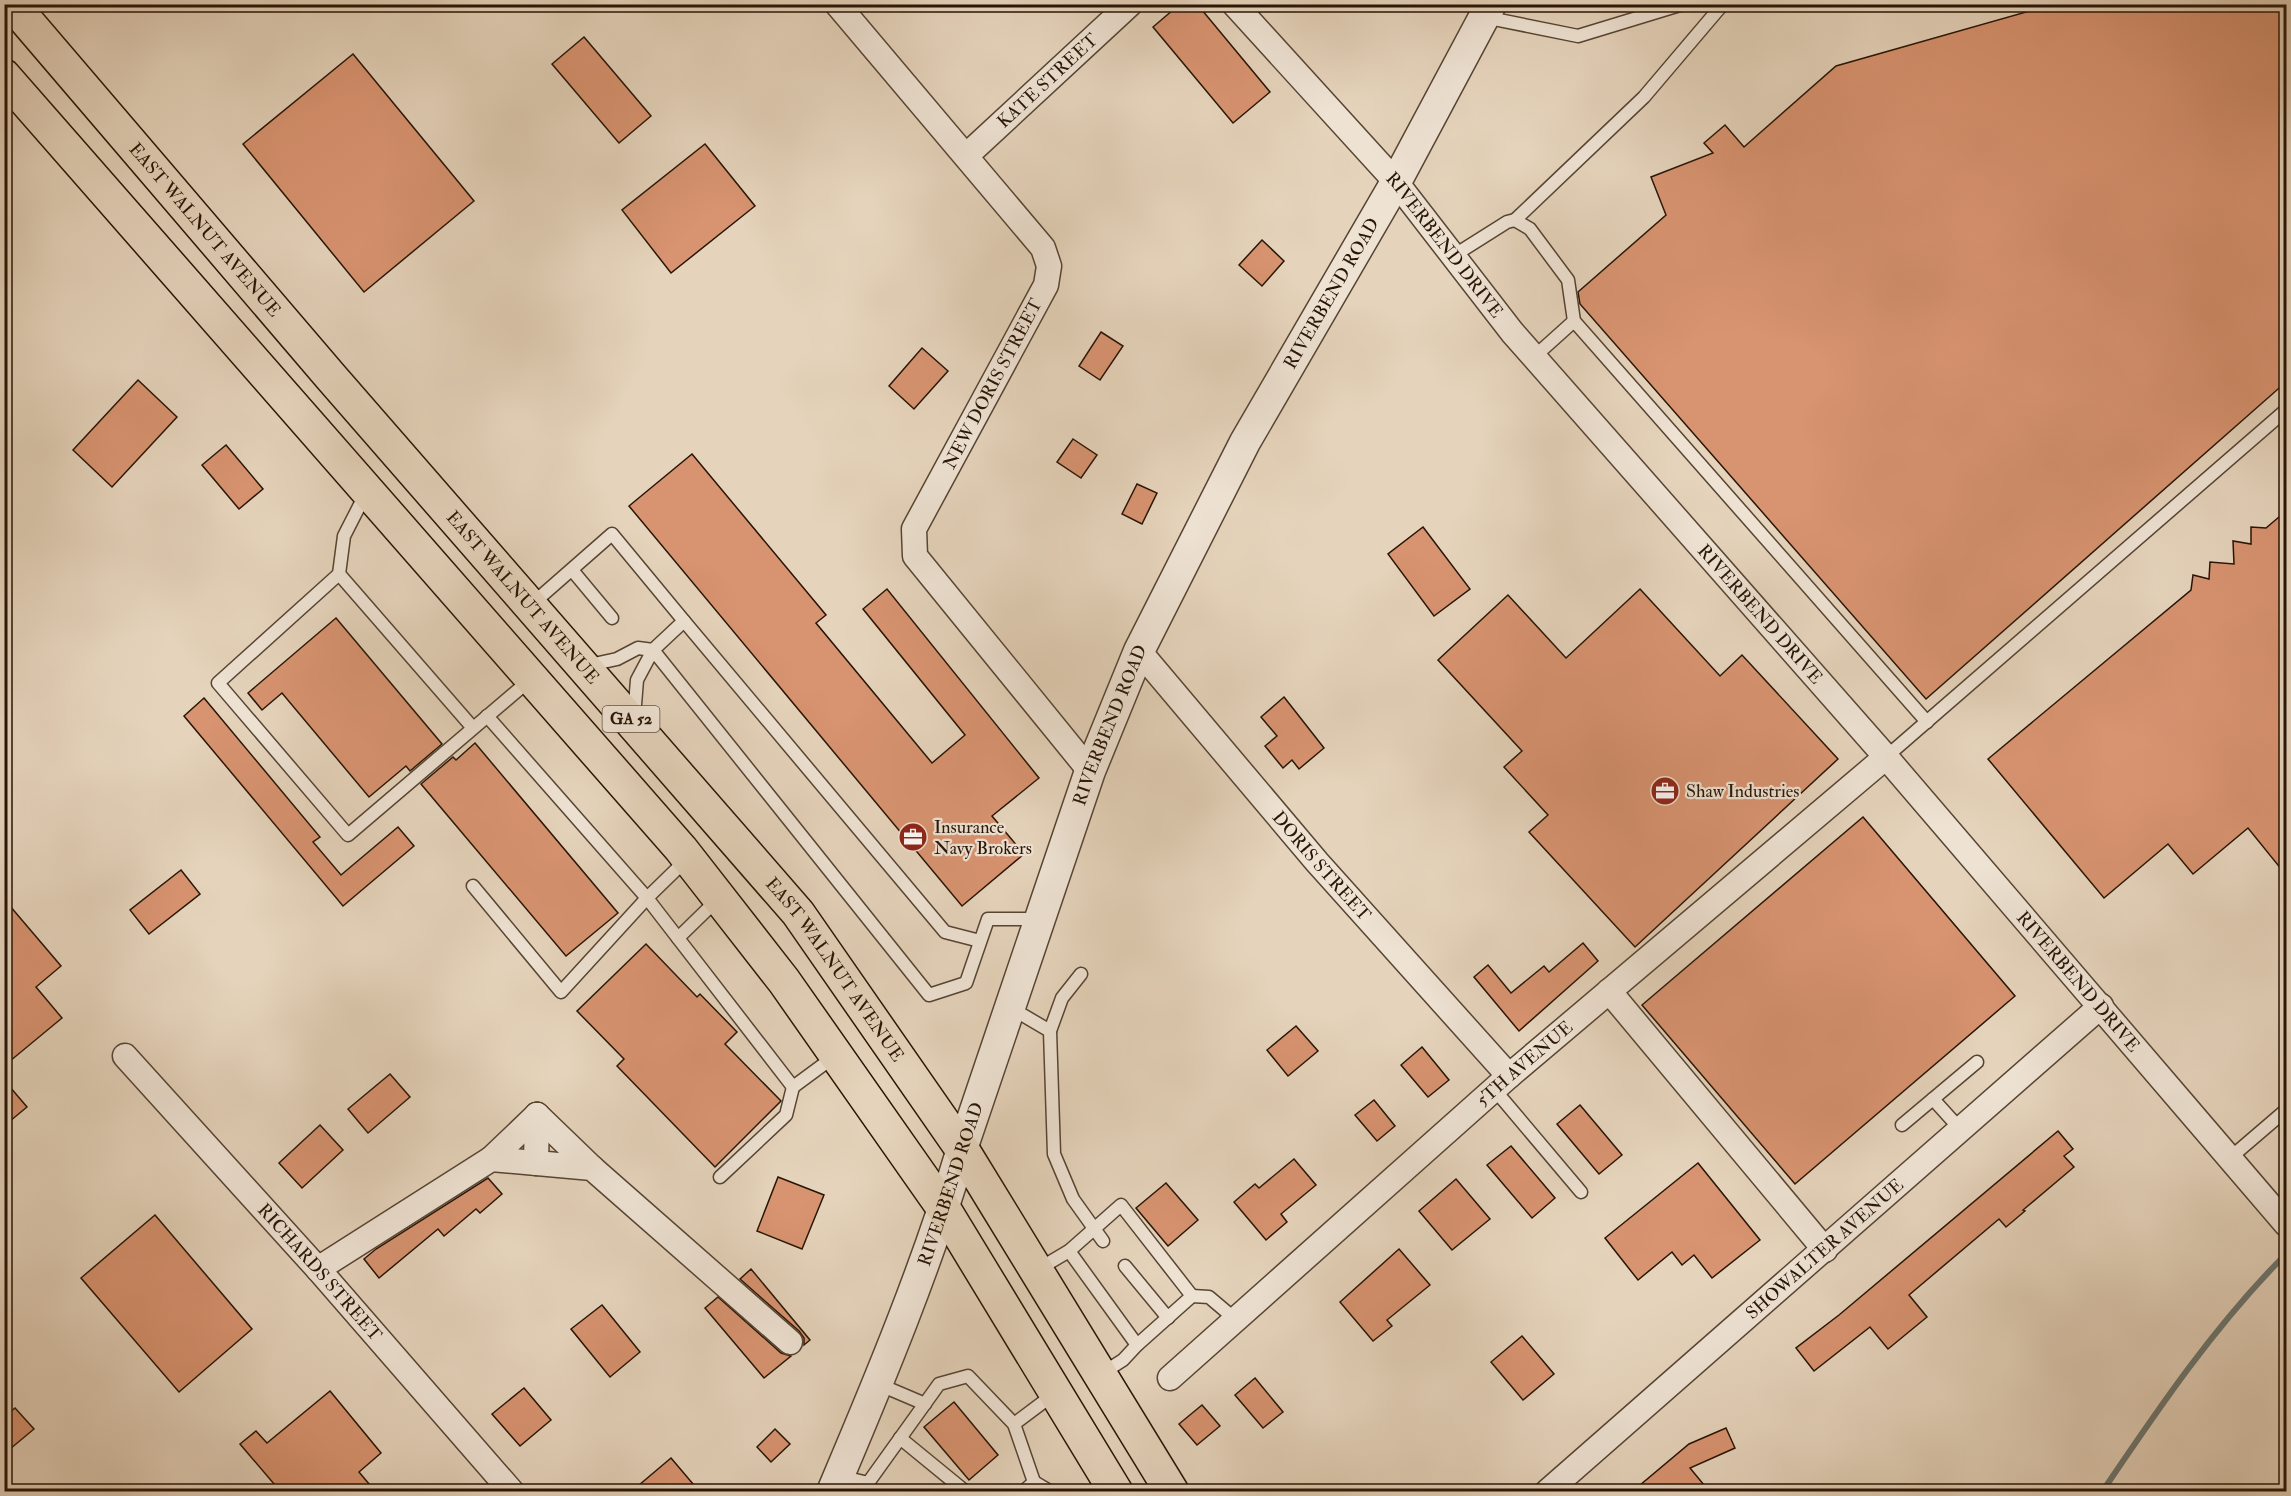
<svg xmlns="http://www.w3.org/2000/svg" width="2291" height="1496" font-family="'IM FELL Double Pica',serif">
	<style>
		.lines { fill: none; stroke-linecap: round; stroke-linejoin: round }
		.stream { stroke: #6b7671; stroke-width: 6 }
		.building { fill: #d89370; stroke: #271506; stroke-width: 1.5 }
		.service-casing { stroke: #564433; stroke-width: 15 }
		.minor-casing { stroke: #564433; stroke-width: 27 }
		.tertiary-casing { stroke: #564433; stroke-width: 33 }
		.primary-casing { stroke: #271506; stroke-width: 36 }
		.service { stroke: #eee2d3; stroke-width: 12 }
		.minor { stroke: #eee2d3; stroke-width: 24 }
		.tertiary { stroke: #eee2d3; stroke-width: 30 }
		.primary { stroke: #e5d3bb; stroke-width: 33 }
		.labels { text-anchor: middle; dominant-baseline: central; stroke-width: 4.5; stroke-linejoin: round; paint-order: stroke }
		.shield { fill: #eee2d3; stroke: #635244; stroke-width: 1.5 }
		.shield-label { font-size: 16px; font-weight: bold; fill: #271506 }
		.street-label { font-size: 18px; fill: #271506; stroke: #eee2d3 }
		.poi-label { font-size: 18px; fill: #271506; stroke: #eee2d3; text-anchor: start }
	</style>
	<rect width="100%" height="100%" fill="#e5d3bb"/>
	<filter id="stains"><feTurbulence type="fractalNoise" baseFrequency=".00333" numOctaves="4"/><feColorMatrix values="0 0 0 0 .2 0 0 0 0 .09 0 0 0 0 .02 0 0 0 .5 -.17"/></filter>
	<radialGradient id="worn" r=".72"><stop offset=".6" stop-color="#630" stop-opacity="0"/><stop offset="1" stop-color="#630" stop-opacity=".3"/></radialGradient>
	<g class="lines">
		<!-- stream -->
		<path class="stream" d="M2102 1492C2158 1409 2215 1325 2286 1254"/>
	</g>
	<!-- building -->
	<g class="building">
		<path d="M1180 4H1197L1270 92 1233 123 1153 27Z"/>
		<path d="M2054 4H2286V382L1926 699 1580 304 1578 292 1666 215 1651 177 1713 153 1704 143 1725 125 1744 147 1836 66Z"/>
		<path d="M584 37 651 116 619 143 552 64Z"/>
		<path d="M353 54 474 201 364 292 243 144Z"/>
		<path d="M705 144 755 206 671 273 622 210Z"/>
		<path d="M1262 240 1284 261 1262 286 1239 265Z"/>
		<path d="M1101 332 1123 346 1100 380 1079 366Z"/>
		<path d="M922 348 948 371 914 409 889 386Z"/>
		<path d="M138 380 177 417 112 487 73 450Z"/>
		<path d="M1073 439 1097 455 1081 478 1057 462Z"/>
		<path d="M226 445 263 489 239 509 202 465Z"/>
		<path d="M692 454 826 615 816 623 932 763 965 735 863 609 887 589 1039 778 992 816 1024 854 962 906 629 506Z"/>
		<path d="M1137 484 1157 493 1142 524 1122 514Z"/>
		<path d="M2286 511V875L2248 828 2193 874 2168 844 2104 898 1988 759 2191 590 2193 575 2209 579 2210 562 2234 564 2233 541 2251 544V527L2266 528Z"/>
		<path d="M1423 527 1470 589 1434 616 1388 554Z"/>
		<path d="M1640 589 1720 676 1742 655 1838 759 1635 947 1529 832 1548 815 1504 767 1522 751 1438 660 1508 595 1566 658Z"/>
		<path d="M336 618 442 744 410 771 406 766 369 797 282 693 262 710 248 693Z"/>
		<path d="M1284 697 1324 748 1299 769 1292 760 1283 768 1265 746 1277 736 1261 717Z"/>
		<path d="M204 698 320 837 313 842 341 875 398 827 414 846 343 906 184 716Z"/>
		<path d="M475 743 618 913 566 956 421 784 453 757 456 760Z"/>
		<path d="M1863 817 2015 996 1795 1184 1642 1005Z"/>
		<path d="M181 870 200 894 149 934 130 910Z"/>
		<path d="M4 899 61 966 36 987 62 1018 4 1066Z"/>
		<path d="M1583 943 1598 961 1519 1031 1474 977 1488 965 1511 993 1544 966 1549 972Z"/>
		<path d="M646 944 697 997 700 994 737 1032 725 1044 781 1101 715 1167 617 1066 624 1059 577 1011Z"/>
		<path d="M1296 1026 1318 1051 1288 1076 1267 1050Z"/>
		<path d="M1422 1047 1449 1080 1428 1097 1401 1065Z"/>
		<path d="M390 1074 410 1097 368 1133 348 1109Z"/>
		<path d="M4 1080 27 1107 4 1126Z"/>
		<path d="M1374 1100 1395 1126 1377 1141 1355 1115Z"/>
		<path d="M1580 1105 1622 1155 1599 1174 1557 1124Z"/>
		<path d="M320 1125 343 1150 302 1188 279 1163Z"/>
		<path d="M2058 1131 2073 1149 2064 1156 2074 1167 2023 1210 2025 1211 2006 1227 1999 1219 1909 1295 1927 1317 1888 1349 1870 1327 1814 1371 1796 1348 1839 1315Z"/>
		<path d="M1511 1146 1555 1198 1532 1218 1487 1165Z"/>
		<path d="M1294 1159 1316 1185 1281 1214 1287 1222 1266 1240 1234 1202 1255 1184 1259 1188Z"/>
		<path d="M1698 1163 1760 1240 1712 1278 1694 1255 1682 1265 1672 1252 1638 1280 1605 1238Z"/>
		<path d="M778 1177 824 1195 802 1249 757 1231Z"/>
		<path d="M488 1178 502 1194 480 1213 476 1209 444 1236 438 1229 379 1278 364 1259 376 1249Z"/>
		<path d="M1456 1179 1490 1219 1452 1250 1419 1211Z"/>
		<path d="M1166 1183 1198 1220 1168 1246 1136 1208Z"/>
		<path d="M155 1215 252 1329 179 1392 81 1278Z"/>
		<path d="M1399 1249 1430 1285 1387 1320 1392 1326 1373 1341 1340 1302Z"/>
		<path d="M751 1269 810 1340 804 1345V1338L799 1331 740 1279Z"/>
		<path d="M718 1297 781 1353 791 1356 764 1378 705 1308Z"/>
		<path d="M602 1305 640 1352 610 1377 571 1329Z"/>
		<path d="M1522 1336 1554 1374 1523 1400 1491 1362Z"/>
		<path d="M1255 1378 1283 1412 1263 1428 1235 1395Z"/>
		<path d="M524 1388 551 1420 520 1446 492 1414Z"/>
		<path d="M330 1391 381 1453 359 1472 375 1491H280L240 1444 256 1431 267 1443Z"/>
		<path d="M954 1402 998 1455 969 1480 924 1427Z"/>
		<path d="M1202 1405 1220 1426 1197 1445 1179 1424Z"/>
		<path d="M15 1408 34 1429 4 1454V1417Z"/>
		<path d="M1726 1428 1735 1448 1690 1468 1709 1491H1633L1689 1444Z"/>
		<path d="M775 1429 790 1444 771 1462 757 1447Z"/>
		<path d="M671 1458 699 1491H632Z"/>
	</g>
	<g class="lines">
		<!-- service casing -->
		<g class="service-casing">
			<g id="service">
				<path d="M1484 17 1578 36 1683 4"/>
				<path d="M1515 220 1644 97 1723 4"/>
				<path d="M1453 256 1507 222 1515 220 1530 229 1568 280 1574 321 1927 722"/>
				<path d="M1534 357 1574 321"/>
				<path d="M572 570 612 618"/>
				<path d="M339 574 344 536 366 493"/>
				<path d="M531 605 612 534 684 621 653 650 637 680 634 717"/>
				<path d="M684 621 945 932 980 941"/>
				<path d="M585 666 617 659 638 648 653 650 929 995 966 983 988 919H1038"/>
				<path d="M487 716 647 898 793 1087 835 1056"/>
				<path d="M473 728 339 574 218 683 348 835 531 679"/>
				<path d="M1886 757 2286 410"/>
				<path d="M473 886 561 992 647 898 687 859"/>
				<path d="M678 938 718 899"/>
				<path d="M1011 1008 1050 1031 1054 1154 1073 1199 1103 1241"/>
				<path d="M1050 1031 1062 998 1081 974"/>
				<path d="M1494 1089 1581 1192"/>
				<path d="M1933 1099 1961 1130"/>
				<path d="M1902 1125 1977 1062"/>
				<path d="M2230 1158 2286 1110"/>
				<path d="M720 1177 786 1115 793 1087"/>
				<path d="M1069 1251 1137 1345"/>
				<path d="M1125 1266 1168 1318"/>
				<path d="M1037 1270 1069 1251 1121 1205 1192 1296 1137 1345 1123 1360 1101 1374"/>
				<path d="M1192 1296 1209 1297 1235 1319"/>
				<path d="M878 1384 925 1404"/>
				<path d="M1014 1424 1054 1394"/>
				<path d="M900 1438 966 1492"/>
				<path d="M839 1476 868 1483"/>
				<path d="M1034 1482 1051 1492"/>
				<path d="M865 1492 868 1483 939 1384 968 1376 1014 1424 1034 1482 1023 1492"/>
			</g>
		</g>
		<!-- minor casing -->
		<g class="minor-casing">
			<g id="minor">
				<path d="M837 4 1043 248 1049 266 1046 285 914 529 915 556 1090 771"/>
				<path id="s1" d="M1234 4 1396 182 1512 332 1886 757 2286 1224"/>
				<path id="s2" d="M966 156 1130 4"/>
				<path id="s3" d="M1139 651 1317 862 1509 1076"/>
				<path d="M1609 991 1825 1250"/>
				<path id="s4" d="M125 1056 318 1269 512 1492"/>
				<path d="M537 1115 592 1168"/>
				<path d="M491 1159 537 1115"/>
				<path d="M536 1163 537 1115"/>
				<path d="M318 1269 491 1159 592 1168 790 1342"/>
				<path id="s5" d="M1170 1378 1509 1076 1886 757"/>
				<path id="s6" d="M1547 1492 2101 1006"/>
			</g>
		</g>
		<!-- tertiary casing -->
		<g class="tertiary-casing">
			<g id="tertiary">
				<path id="s7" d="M832 1492C880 1379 927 1266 962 1149L1090 771 1139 651 1245 442 1396 182 1491 4"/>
			</g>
		</g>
		<!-- primary casing -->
		<g class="primary-casing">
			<g id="primary">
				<path id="s8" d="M12 4 331 377 798 913 962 1149 1172 1492"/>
				<path d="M4 76 681 849 784 981 944 1209 1116 1492"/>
			</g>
		</g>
		<!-- service -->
		<use href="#service" class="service"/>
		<!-- minor -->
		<use href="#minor" class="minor"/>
		<!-- tertiary -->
		<use href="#tertiary" class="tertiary"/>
		<!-- primary -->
		<use href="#primary" class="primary"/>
	</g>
	<!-- icons -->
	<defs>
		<g id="office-disc" transform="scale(1.5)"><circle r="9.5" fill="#8f2418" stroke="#eee2d3"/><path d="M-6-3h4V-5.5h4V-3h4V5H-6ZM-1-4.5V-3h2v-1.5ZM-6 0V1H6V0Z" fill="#fff"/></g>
	</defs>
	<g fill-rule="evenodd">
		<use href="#office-disc" x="1665" y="791"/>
		<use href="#office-disc" x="913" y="837"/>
	</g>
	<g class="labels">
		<!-- shield labels -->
		<rect class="shield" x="602.5" y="706" width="57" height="26" rx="4.5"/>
		<g class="shield-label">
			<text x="631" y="719">GA 52</text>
		</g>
		<!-- street labels -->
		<g class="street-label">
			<text stroke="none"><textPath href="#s2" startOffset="111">KATE STREET</textPath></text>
			<text stroke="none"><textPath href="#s8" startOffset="297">EAST WALNUT AVENUE</textPath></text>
			<text stroke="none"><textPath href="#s1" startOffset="320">RIVERBEND DRIVE</textPath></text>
			<text stroke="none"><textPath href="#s7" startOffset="1302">RIVERBEND ROAD</textPath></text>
			<text transform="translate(993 384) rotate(-62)">NEW DORIS STREET</text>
			<text stroke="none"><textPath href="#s8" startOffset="783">EAST WALNUT AVENUE</textPath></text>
			<text stroke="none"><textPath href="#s1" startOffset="806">RIVERBEND DRIVE</textPath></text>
			<text stroke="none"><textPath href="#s7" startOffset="816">RIVERBEND ROAD</textPath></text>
			<text stroke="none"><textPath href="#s3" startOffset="282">DORIS STREET</textPath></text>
			<text stroke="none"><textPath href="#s8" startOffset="1269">EAST WALNUT AVENUE</textPath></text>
			<text stroke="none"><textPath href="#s1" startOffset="1292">RIVERBEND DRIVE</textPath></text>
			<text stroke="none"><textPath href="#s5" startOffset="474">5TH AVENUE</textPath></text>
			<text stroke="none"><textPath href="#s7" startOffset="330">RIVERBEND ROAD</textPath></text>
			<text stroke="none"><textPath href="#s6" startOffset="369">SHOWALTER AVENUE</textPath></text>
			<text stroke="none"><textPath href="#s4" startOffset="291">RICHARDS STREET</textPath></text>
		</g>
		<!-- poi labels -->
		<g class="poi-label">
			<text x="1686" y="791">Shaw Industries</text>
			<text x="934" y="827">Insurance<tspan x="934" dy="21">Navy Brokers</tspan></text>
		</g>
	</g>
	<!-- margin -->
	<rect width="2291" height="1496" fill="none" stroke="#e5d3bb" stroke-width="24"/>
	<rect x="6" y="6" width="2279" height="1484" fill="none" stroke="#271506" stroke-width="3"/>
	<rect x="12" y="12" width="2267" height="1472" fill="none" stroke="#271506" stroke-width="1.5"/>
	<rect width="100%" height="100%" filter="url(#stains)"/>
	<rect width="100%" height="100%" fill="url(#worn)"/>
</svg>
